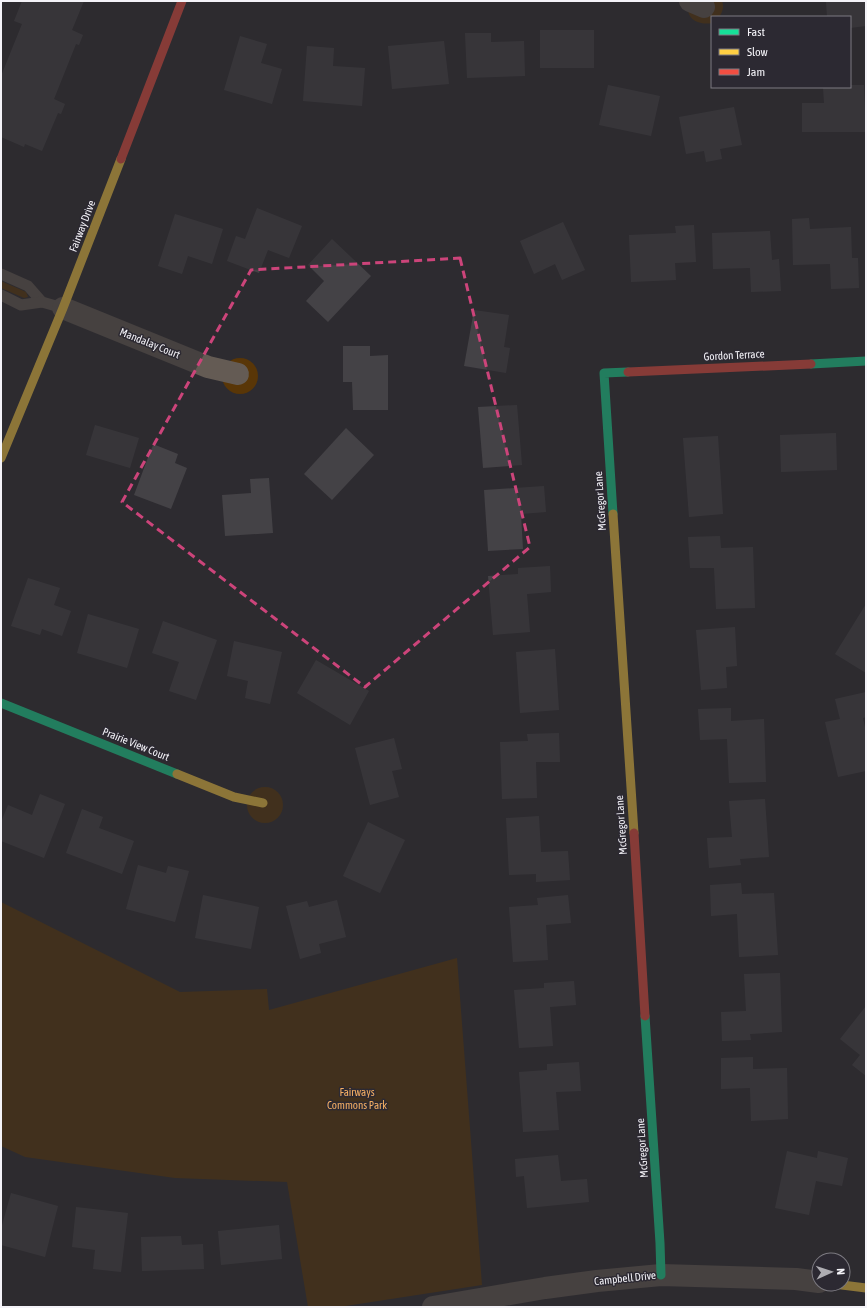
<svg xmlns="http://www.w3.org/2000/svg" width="867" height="1308" font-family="'Asap Condensed',sans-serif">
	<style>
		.green { fill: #593607 }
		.building { fill: #444246 }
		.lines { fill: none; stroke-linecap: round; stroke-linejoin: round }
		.lane { stroke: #645b54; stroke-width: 11 }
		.street { stroke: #645b54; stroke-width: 22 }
		.fast { stroke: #16e098; stroke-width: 9 }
		.slow { stroke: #ffcf43; stroke-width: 9 }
		.jam { stroke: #f24e42; stroke-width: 9 }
		.marked { fill: none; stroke: #cc447a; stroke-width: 3; stroke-dasharray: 8 5; stroke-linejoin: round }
		.labels { text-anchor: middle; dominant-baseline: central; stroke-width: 3; stroke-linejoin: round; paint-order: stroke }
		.street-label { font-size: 11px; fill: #f4f3f8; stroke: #2c2932 }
		.park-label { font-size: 11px; fill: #f6af63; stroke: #2c2932 }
	</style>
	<rect width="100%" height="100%" fill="#2d2b30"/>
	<!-- green -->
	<g class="green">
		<path d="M689 1H722C724 6 723 12 719 17H712V23C703 25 690 22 688 11 688 8 689 4 689 1Z"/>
		<path d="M1 281 26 292 28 297 24 298 1 288Z"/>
		<circle cx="240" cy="376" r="18"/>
		<circle cx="265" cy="805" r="18"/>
		<path d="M1 902 180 992 267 989 269 1010 457 958 482 1285 339 1307H308L287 1182 175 1178 25 1157 1 1146Z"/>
	</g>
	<!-- building -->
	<g class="building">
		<path d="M22 1H84L72 30 83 35 79 45 76 44 54 99 65 104 61 114 58 113 42 151 25 144 24 147 1 137V76L22 24 14 21Z"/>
		<path d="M826 1H866V26L850 28V17H827Z"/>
		<rect x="540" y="30" width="54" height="38"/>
		<path d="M465 33H491V42L524 41 525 76 467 78Z"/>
		<path d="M240 36 267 44 261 63 282 69 272 104 224 90Z"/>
		<path d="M444 41 449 84 392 89 388 46Z"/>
		<path d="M307 46 334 48 333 66 365 68 362 106 303 101Z"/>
		<path d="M608 85 660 96 651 136 599 125Z"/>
		<path d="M850 85H864L866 132H802V103H824L823 87H850Z"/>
		<path d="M734 107 742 145 720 149 722 159 706 162 704 151 686 154 679 117Z"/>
		<path d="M257 208 302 226 289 258 268 250 259 273 227 261 236 236 245 239Z"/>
		<path d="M175 214 223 229 212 264 188 256 182 274 158 266Z"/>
		<path d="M809 218 810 229 851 227 852 258H858L859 288 831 289 830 264 793 265 792 219Z"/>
		<path d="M563 222 585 270 562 280 555 264 534 274 520 241Z"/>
		<path d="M694 225 696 262 675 263 676 280 631 282 629 235 676 233 675 226Z"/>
		<path d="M770 231 772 260 779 259 781 291 751 292 750 268 713 269 712 233Z"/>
		<path d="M332 239 371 276 328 322 306 301 324 281 308 265Z"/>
		<path d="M474 310 509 315 504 347 510 348 506 373 464 366Z"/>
		<path d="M343 346H370V356L388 355V410H353L352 382H343Z"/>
		<path d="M517 405 522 465 483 468 478 407Z"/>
		<path d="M95 425 139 438 130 468 86 455Z"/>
		<path d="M346 428 374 455 332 500 304 474Z"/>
		<path d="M836 433 837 470 781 472 780 435Z"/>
		<path d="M718 436 723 514 689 517 683 438Z"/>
		<path d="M153 444 178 454 175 463 187 468 171 509 134 495Z"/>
		<path d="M269 478 273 533 225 536 222 495 251 493 250 479Z"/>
		<path d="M544 486 546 512 521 514 523 549 488 551 484 490Z"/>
		<path d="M720 536 721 548 753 547 755 608 716 609 714 568H690L688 537Z"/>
		<path d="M550 566 551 592 527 594 530 632 493 635 488 576 518 574V568Z"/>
		<path d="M28 578 60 588 54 605 71 611 62 636 42 629 40 635 11 626Z"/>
		<path d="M866 604V673L835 654Z"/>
		<path d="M88 614 139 629 127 668 77 653Z"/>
		<path d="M163 621 217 640 196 700 169 691 179 662 152 653Z"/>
		<path d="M735 627 737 666 726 667 727 688 701 690 696 630Z"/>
		<path d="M234 641 282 652 270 704 245 698 248 681 227 676Z"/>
		<path d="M555 649 559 710 520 713 516 652Z"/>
		<path d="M316 660 369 691 350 725 297 693Z"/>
		<path d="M866 692V717L863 718 866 732V771L838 777 825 722 840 719 835 699Z"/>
		<path d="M731 708V721L764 719 766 782 729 783 727 739 700 740 698 709Z"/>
		<path d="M559 733 560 762H536L537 798 502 799 500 742 528 741 527 734Z"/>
		<path d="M394 738 402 769 392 771 399 797 370 805 355 748Z"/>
		<path d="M40 794 65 804 44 858 1 841V822L8 805 32 815Z"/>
		<path d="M765 799 769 857 740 859 741 865 709 868 707 838 732 837 729 801Z"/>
		<path d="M82 809 103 817 99 828 134 841 122 874 66 853Z"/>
		<path d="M539 816 541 852 568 851 570 880 536 882V874L509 875 506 818Z"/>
		<path d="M368 822 405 840 380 893 343 876Z"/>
		<path d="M138 865 166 873 168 866 189 871 175 922 126 909Z"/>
		<path d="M741 883 742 894 774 893 778 955 739 957 737 914 711 916 710 885Z"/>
		<path d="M203 895 259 907 251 949 195 938Z"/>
		<path d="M568 895 571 923 546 925 548 960 513 962 509 907 538 905 537 898Z"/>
		<path d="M337 900 346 937 319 944 321 953 300 959 286 906 307 901 309 907Z"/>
		<path d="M780 973 782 1032 750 1034 751 1040 722 1041 721 1012 746 1011 744 974Z"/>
		<path d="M574 981 576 1005 550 1007 553 1046 519 1048 514 990 544 988V983Z"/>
		<path d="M866 1006V1076L852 1065 860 1055 840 1039Z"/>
		<path d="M753 1057V1069L787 1068 788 1119 751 1121 750 1088 721 1089V1058Z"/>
		<path d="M579 1062 581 1091 556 1092 559 1130 523 1132 519 1072 547 1070V1064Z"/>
		<path d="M787 1151 817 1158 818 1151 848 1158 842 1186 816 1181 809 1215 775 1208Z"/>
		<path d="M558 1155 561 1181 587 1179 589 1202 527 1208 524 1176 516 1177 515 1159Z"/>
		<path d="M11 1193 58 1206 45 1257 1 1245V1229Z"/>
		<path d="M76 1207 128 1213 121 1272 93 1269 95 1250 72 1247Z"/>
		<path d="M279 1225 282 1259 221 1265 218 1231Z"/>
		<path d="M181 1236 182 1245 203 1244 204 1269 142 1271 141 1237Z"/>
	</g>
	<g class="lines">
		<!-- lane -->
		<g class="lane">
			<path d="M1 274 28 286 42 302"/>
			<path d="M1 295 21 305 42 302 63 308"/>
		</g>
		<!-- street -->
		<g class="street">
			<path d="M690 1 704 7"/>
			<path d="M63 308 208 367 238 374"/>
			<path d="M433 1307 545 1288 597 1281 661 1275 796 1279 819 1282"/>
		</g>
		<!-- fast -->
		<g class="fast">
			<path d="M811 364 866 361"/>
			<path d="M613 514 604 373 628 372"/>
			<path d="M1 703 177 774"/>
			<path d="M645 1016 660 1243 661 1275"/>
		</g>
		<!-- slow -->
		<g class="slow">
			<path d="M1 458 63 308 121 159"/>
			<path d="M613 514 634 833"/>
			<path d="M177 774 234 797 263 803"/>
			<path d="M834 1284 866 1288"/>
		</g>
		<!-- jam -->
		<g class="jam">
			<path d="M121 159 182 1"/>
			<path d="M628 372 811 364"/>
			<path d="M634 833 645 1016"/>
		</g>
	</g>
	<!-- marked area -->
	<path d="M0 0H867V1308H0ZM460 258 530 547 365 687 122 502 251 270Z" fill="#2d2b30" fill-opacity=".55" fill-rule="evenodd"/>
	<path class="marked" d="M460 258 530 547 365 687 122 502 251 270Z"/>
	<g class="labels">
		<!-- street labels -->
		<g class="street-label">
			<text transform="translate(82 226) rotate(-69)">Fairway Drive</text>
			<text transform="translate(150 343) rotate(22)">Mandalay Court</text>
			<text transform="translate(734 355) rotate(-3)">Gordon Terrace</text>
			<text transform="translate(600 501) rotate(-94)">McGregor Lane</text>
			<text transform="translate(136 744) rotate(22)">Prairie View Court</text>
			<text transform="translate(621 825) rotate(-94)">McGregor Lane</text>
			<text transform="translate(642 1148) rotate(-94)">McGregor Lane</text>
			<text transform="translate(625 1278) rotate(-6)">Campbell Drive</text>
		</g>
		<!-- park labels -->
		<g class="park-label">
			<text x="357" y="1092">Fairways<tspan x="357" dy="13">Commons Park</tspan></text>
		</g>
	</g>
	<!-- border -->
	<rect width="867" height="1308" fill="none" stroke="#f4f3f8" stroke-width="4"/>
	<!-- legend -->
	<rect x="711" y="16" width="140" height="72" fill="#2c2932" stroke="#7c7a81"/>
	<rect x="719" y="29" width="20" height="6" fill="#16e098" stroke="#7c7a81"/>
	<text x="747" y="36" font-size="12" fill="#f4f3f8">Fast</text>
	<rect x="719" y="49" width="20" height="6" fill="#ffcf43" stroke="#7c7a81"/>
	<text x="747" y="56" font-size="12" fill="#f4f3f8">Slow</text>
	<rect x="719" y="69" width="20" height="6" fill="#f24e42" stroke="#7c7a81"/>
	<text x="747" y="76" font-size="12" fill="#f4f3f8">Jam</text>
	<!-- north arrow -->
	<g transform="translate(831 1272) rotate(87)"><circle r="19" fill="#2c2932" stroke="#7c7a81"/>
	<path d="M0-3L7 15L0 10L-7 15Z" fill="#aeadb2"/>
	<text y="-6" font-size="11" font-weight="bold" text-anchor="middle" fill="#f4f3f8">N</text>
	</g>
</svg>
